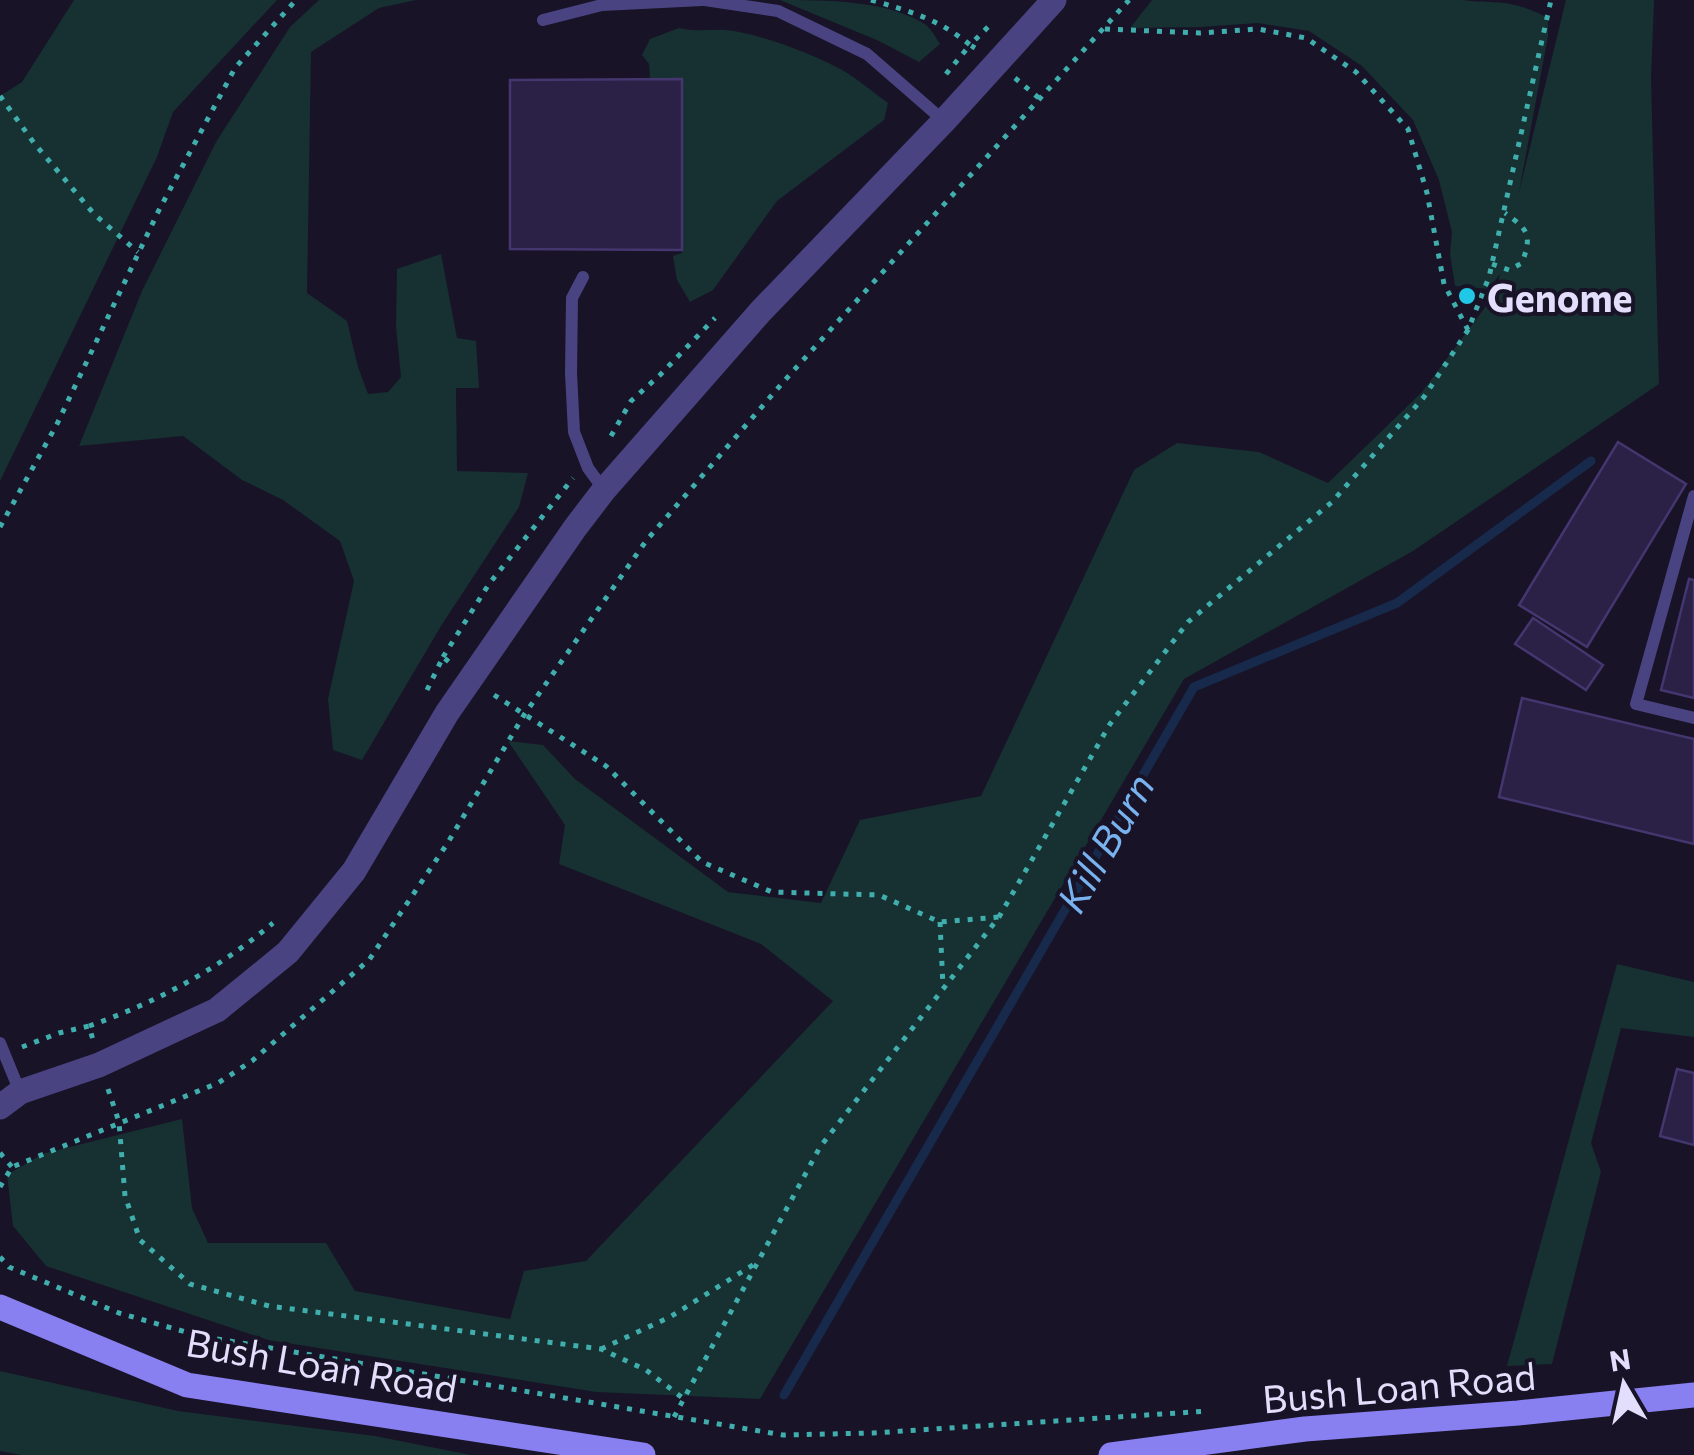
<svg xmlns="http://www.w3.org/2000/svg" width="1694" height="1455" font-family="Commissioner,sans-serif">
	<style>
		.green { fill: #173031 }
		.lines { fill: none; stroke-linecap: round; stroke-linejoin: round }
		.stream { stroke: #172a4c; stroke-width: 9 }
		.building { fill: #2b2146; stroke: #44366f; stroke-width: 2.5 }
		.path { stroke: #3faeac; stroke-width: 5; stroke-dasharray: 5 8; stroke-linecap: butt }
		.lane { stroke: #494481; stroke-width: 12 }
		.street { stroke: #494481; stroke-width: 25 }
		.secondary { stroke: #8880f0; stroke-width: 25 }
		.poi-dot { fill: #20c8e5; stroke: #181327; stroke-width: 4 }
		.labels { text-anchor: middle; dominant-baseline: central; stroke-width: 8; stroke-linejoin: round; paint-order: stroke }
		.poi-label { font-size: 38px; font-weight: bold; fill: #e2defb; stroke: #181327; text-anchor: start }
		.street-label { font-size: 38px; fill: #e2defb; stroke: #181327 }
		.water-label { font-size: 40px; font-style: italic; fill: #78b2ef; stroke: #181327 }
	</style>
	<rect width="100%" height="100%" fill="#181327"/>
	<!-- green -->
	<g class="green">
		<path d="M74 0H277L173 112 157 157 0 481V96L22 82Z"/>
		<path d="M319 0H416L379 8 311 52 307 293 347 321 358 367 368 394 388 392 401 377 396 327 397 269 441 254 457 338 476 341 479 388H456L457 471 528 473 519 507 441 626 362 760 333 750 328 699 354 581 340 541 283 500 242 480 183 436 79 446 142 291 216 142 290 27Z"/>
		<path d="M780 0C824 0 889 0 926 25 932 30 936 38 940 44L919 62 879 41Z"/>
		<path d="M1152 0H1464C1473 2 1480 1 1490 2 1510 2 1531 8 1548 18V36L1519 192 1566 0H1654L1651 79 1659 384 1413 551 1184 679 760 1399 596 1392 268 1340 46 1266 13 1226 7 1175 42 1154 182 1119 192 1208 208 1243H326L355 1291 510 1319 524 1271 586 1261 833 1001 761 944 559 864 565 825 508 741 543 745 575 779 728 892 821 903 860 820 981 796 1134 470 1177 443 1259 452 1328 483 1422 392 1495 294 1500 274 1489 289 1455 286 1450 254 1452 232 1439 180 1413 120 1362 66 1309 31 1258 23 1201 27 1130 28Z"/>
		<path d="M679 28C695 32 709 29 726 30 759 33 815 55 844 71 859 80 874 93 888 103L884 120 777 201 713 290 690 302 677 280 673 256 682 253V80H650L649 64 642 55 650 39Z"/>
		<path d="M1617 964 1694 982V1037L1621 1028 1591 1143 1601 1172 1552 1364 1507 1366Z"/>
		<path d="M0 1371 178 1411 375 1436 471 1455H21L0 1451Z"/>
	</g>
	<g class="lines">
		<!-- stream -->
		<path class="stream" d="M784 1395 1194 687 1397 603 1591 461"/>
	</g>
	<!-- building -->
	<g class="building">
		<path d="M682 79V250L510 249V80Z"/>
		<path d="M1618 442 1686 484 1587 647 1519 605Z"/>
		<path d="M1689 579 1694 580V698L1661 690Z"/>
		<path d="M1533 618 1603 665 1586 690 1515 644Z"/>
		<path d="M1522 698 1694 739V844L1499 797Z"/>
		<path d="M1677 1069 1694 1073V1145L1660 1136Z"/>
	</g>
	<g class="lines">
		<!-- path -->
		<g class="path">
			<path d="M871 0C909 11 939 19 970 45L993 22"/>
			<path d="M1105 29 1200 33 1258 29 1306 38 1356 72 1408 129 1427 193 1444 284 1468 330"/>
			<path d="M946 74 970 45 975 48"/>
			<path d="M1015 78 1040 99"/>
			<path d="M0 96 34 143 94 214 138 252"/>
			<path d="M1492 264 1509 270 1522 263C1532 235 1529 230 1505 213"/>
			<path d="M611 436 631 401 660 375 715 318"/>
			<path d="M0 527 57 424 159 210 235 68 296 0"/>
			<path d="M443 657 489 584 573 478"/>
			<path d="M427 690 443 657 449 662"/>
			<path d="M494 695 606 766 702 862 772 892 879 895 940 922 999 917"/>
			<path d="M940 922 943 987"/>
			<path d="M89 1026C157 1002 217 970 273 923"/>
			<path d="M22 1047 59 1033 89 1026 93 1040"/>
			<path d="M108 1089 119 1122 125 1196 140 1240 190 1284 269 1306 601 1349 646 1370 684 1399"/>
			<path d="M0 1153 12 1167"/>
			<path d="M0 1187 12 1167 218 1083 252 1061 369 960 447 844 524 715 646 541 785 380 1129 0"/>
			<path d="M0 1257 9 1267 119 1313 200 1336 783 1435 873 1433 1208 1411"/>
			<path d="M601 1349 670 1317 756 1263"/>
			<path d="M674 1417 820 1147 999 917 1110 724 1188 622 1332 502 1424 397 1468 330 1489 277 1551 0"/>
		</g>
		<!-- lane -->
		<g class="lane">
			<path d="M705 0 778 11 867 54 944 121"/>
			<path d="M543 20 602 5 702 0"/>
			<path d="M583 277 572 298 571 373 574 432 588 468 604 490"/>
			<path d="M1694 496 1636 704 1694 718"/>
			<path d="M0 1043 20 1092"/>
		</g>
		<!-- street -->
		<path class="street" d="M0 1107 20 1092 99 1065 217 1010 288 952 354 871 447 713 575 528 604 490 761 311 944 121 1054 0"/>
		<!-- secondary -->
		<g class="secondary">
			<path d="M0 1307 187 1385 643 1455"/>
			<path d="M1111 1455 1305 1429 1518 1413 1694 1395"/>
		</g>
	</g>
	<!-- markers -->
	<circle class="poi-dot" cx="1467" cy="296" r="10"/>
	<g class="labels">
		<!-- poi labels -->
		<g class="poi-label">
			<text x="1487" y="296">Genome</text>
		</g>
		<!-- street labels -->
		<g class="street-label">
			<text transform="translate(322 1364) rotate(10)">Bush Loan Road</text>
			<text transform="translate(1399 1386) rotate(-5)">Bush Loan Road</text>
		</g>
		<!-- water labels -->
		<g class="water-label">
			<text transform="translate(1104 842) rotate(-60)">Kill Burn</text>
		</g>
	</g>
	<!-- north arrow -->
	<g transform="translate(1624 1385) rotate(351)" stroke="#181327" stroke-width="8" paint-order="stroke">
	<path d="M0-8L18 38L0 25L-18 38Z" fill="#e2defb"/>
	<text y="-15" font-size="28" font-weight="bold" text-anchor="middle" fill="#e2defb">N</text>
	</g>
</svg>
